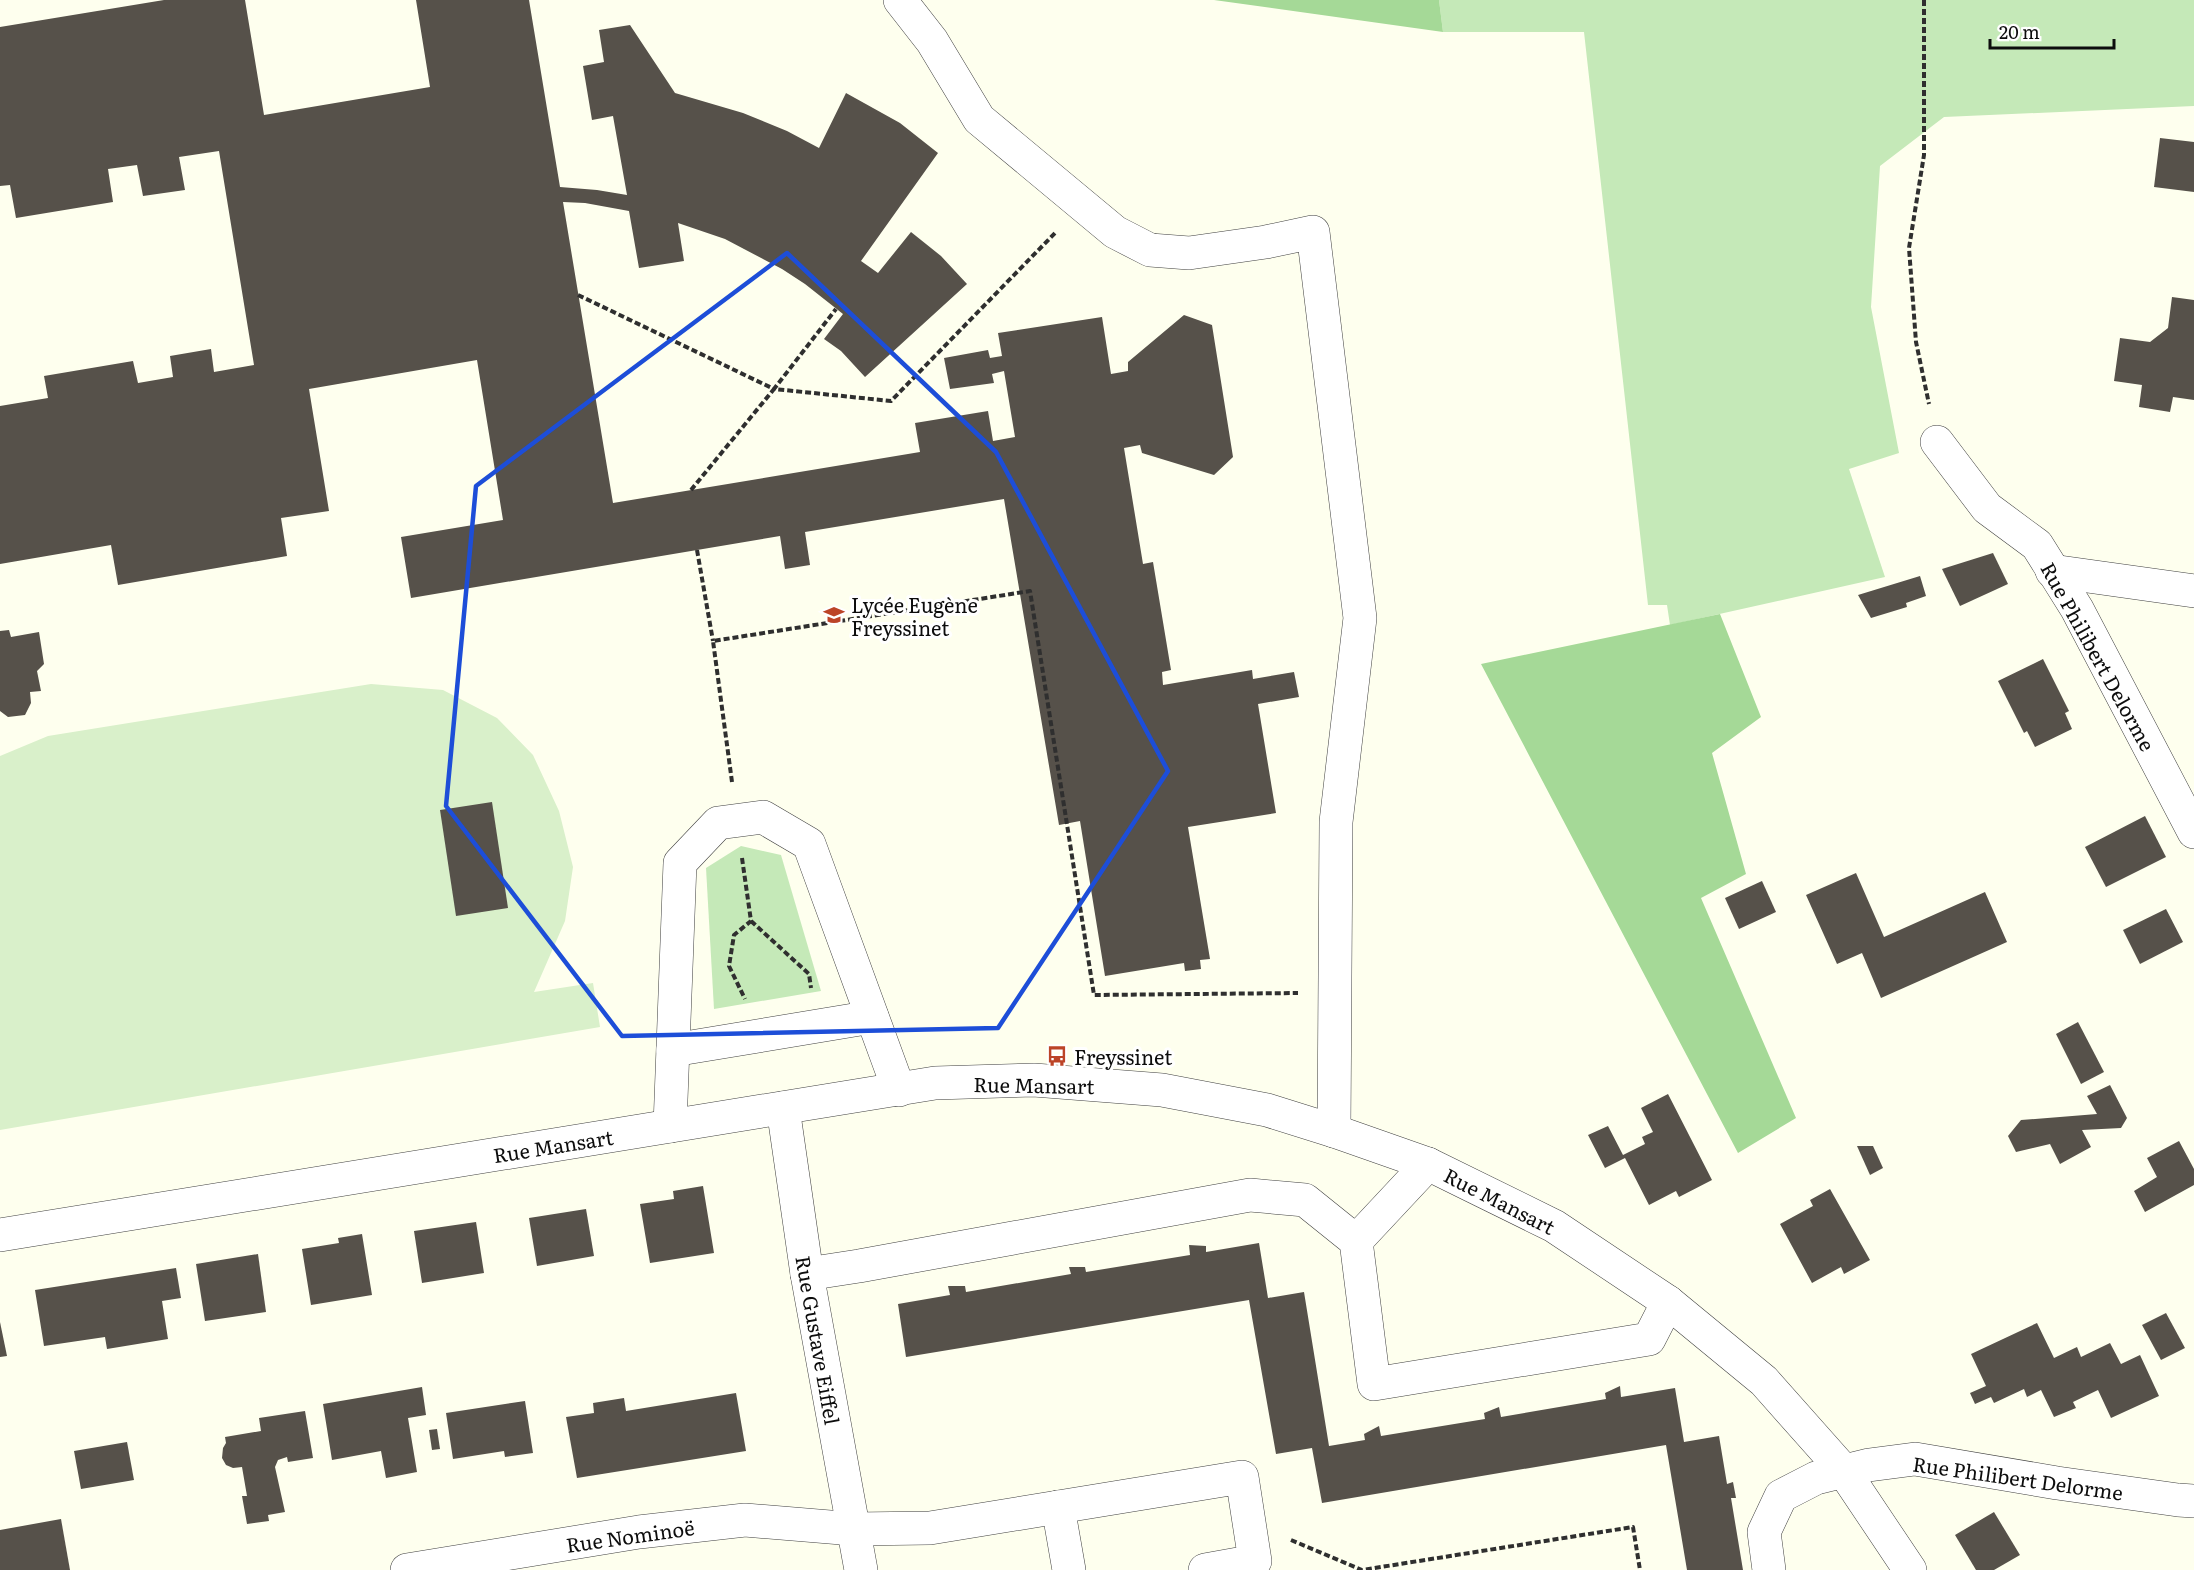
<svg xmlns="http://www.w3.org/2000/svg" width="2194" height="1570" font-family="Literata,serif">
	<style>
		.green { fill: #c5e9b8 }
		.forest { fill: #a5d997 }
		.pitch { fill: #d9f0ca }
		.building { fill: #56514a }
		.lines { fill: none; stroke-linecap: round; stroke-linejoin: round }
		.minor-casing { stroke: #404040; stroke-width: 34 }
		.path { stroke: #2f2f2f; stroke-width: 4; stroke-dasharray: 6 3; stroke-linecap: butt }
		.minor { stroke: #fff; stroke-width: 33 }
		.marked { fill: none; stroke: #1d4ed8; stroke-width: 4.5; stroke-linejoin: round }
		.labels { text-anchor: middle; dominant-baseline: central; stroke-width: 6; stroke-linejoin: round; paint-order: stroke }
		.poi-label { font-size: 20px; fill: #0d0d0d; stroke: #fff; text-anchor: start }
		.street-label { font-size: 20px; fill: #0d0d0d; stroke: #fff }
	</style>
	<rect width="100%" height="100%" fill="#feffee"/>
	<!-- green -->
	<g class="green">
		<path d="M1439 0H2194V106L1944 117 1880 166 1871 307 1899 453 1849 469 1885 577 1670 625 1667 605H1648L1584 32H1443Z"/>
		<path d="M741 846 781 855 821 991 714 1009 706 868Z"/>
	</g>
	<!-- forest -->
	<g class="forest">
		<path d="M1214 0H1439L1443 32Z"/>
		<path d="M1720 614 1761 717 1712 753 1746 874 1701 898 1796 1118 1738 1153 1481 664Z"/>
	</g>
	<!-- pitch -->
	<path class="pitch" d="M371 684 443 690 497 718 533 755 559 811 573 867 565 921 534 992 593 983 600 1027 0 1130V756L48 736Z"/>
	<!-- building -->
	<g class="building">
		<path d="M164 0H245L264 115 430 87 416 0H529L560 187 597 190 627 195 613 116 592 120 583 66 604 62 599 30 630 25 675 93 743 113 787 131 819 148 846 93 900 123 938 153 861 261 878 273 911 232 941 256 967 284 865 377 841 351 824 339 843 314 805 284 782 269 725 239 678 223 684 261 639 268 629 211 585 203 563 202 613 503 920 452 915 423 988 411 993 441 1015 437 1004 371 992 374 994 383 950 389 944 358 988 350 990 358 1002 356 998 333 1102 317 1111 374 1128 371V362L1184 315 1212 325 1233 457 1214 475 1142 453 1140 445 1124 448 1143 564 1153 562 1171 670 1162 672 1163 685 1252 670 1253 679 1294 672 1299 697 1258 704 1276 813 1188 827 1210 959 1200 960 1201 969 1185 971 1184 963 1105 976 1080 821 1059 825 1004 499 805 532 810 565 785 569 780 536 411 598 401 537 503 520 477 360 309 389 329 511 281 518 287 556 118 585 111 545 0 564V406L48 398 44 376 133 361 138 383 173 377 170 356 211 349 214 372 254 365 219 151 179 157 185 190 143 196 137 165 108 169 113 202 16 218 10 185 0 186V27Z"/>
		<path d="M2160 138 2194 142V192L2154 187Z"/>
		<path d="M2172 297 2194 300V400L2173 397 2170 412 2139 407 2142 385 2114 381 2120 338 2150 342 2168 328Z"/>
		<path d="M1993 553 2008 584 1960 606 1942 569Z"/>
		<path d="M1920 576 1926 596 1906 603 1907 607 1871 618 1858 595Z"/>
		<path d="M9 630 11 637 39 632 44 664 37 671 41 691 30 692 31 703 25 715 8 717 0 711V631Z"/>
		<path d="M2043 659 2069 711 2065 713 2072 729 2035 747 2027 731 2024 733 1998 681Z"/>
		<path d="M492 802 508 908 456 916 440 810Z"/>
		<path d="M2145 816 2166 857 2106 887 2085 847Z"/>
		<path d="M1856 873 1884 937 1985 892 2007 942 1881 998 1862 953 1837 964 1806 895Z"/>
		<path d="M1762 881 1776 912 1739 929 1725 898Z"/>
		<path d="M2166 909 2183 942 2140 964 2123 930Z"/>
		<path d="M2078 1022 2104 1072 2081 1084 2056 1034Z"/>
		<path d="M2110 1085 2127 1118 2121 1128 2082 1130 2091 1147 2060 1164 2050 1144 2016 1152 2008 1136 2021 1120 2097 1114 2087 1096Z"/>
		<path d="M1668 1094 1712 1180 1679 1197 1676 1191 1649 1205 1625 1158 1605 1168 1588 1135 1608 1126 1623 1155 1645 1144 1642 1137 1653 1132 1641 1108Z"/>
		<path d="M2179 1141 2194 1169V1185L2145 1212 2134 1191 2157 1177 2147 1158Z"/>
		<path d="M1857 1146H1873L1883 1168 1870 1175Z"/>
		<path d="M703 1186 714 1253 650 1263 640 1204 674 1199 673 1191Z"/>
		<path d="M1830 1189 1870 1260 1844 1274 1841 1267 1812 1283 1780 1224 1813 1206 1810 1200Z"/>
		<path d="M586 1209 594 1256 537 1266 529 1218Z"/>
		<path d="M476 1222 484 1273 422 1283 414 1231Z"/>
		<path d="M362 1234 372 1295 311 1305 302 1249 339 1243 338 1238Z"/>
		<path d="M1259 1243 1268 1298 1304 1292 1329 1446 1365 1440 1364 1434 1379 1426 1381 1436 1485 1419 1484 1413 1499 1407 1501 1417 1606 1399 1605 1393 1620 1386 1621 1397 1675 1388 1684 1442 1719 1436 1727 1484 1733 1482 1736 1498H1731L1743 1570H1687L1666 1445 1322 1503 1312 1448 1276 1454 1249 1300 906 1357 898 1304 950 1295 948 1286H965L966 1292 1071 1274 1069 1267H1085L1086 1272 1190 1255 1189 1245 1206 1246V1252Z"/>
		<path d="M258 1254 266 1312 205 1321 196 1264Z"/>
		<path d="M176 1268 181 1298 162 1301 168 1339 107 1349 105 1337 44 1346 35 1290Z"/>
		<path d="M2166 1313 2185 1348 2161 1360 2142 1325Z"/>
		<path d="M0 1322 7 1356 0 1357Z"/>
		<path d="M2037 1323 2054 1358 2077 1347 2081 1357 2110 1343 2121 1364 2140 1355 2159 1396 2111 1418 2098 1390 2073 1402 2076 1408 2054 1417 2041 1390 2027 1397 2024 1389 1994 1403 1991 1397 1975 1404 1970 1393 1986 1386 1971 1354Z"/>
		<path d="M422 1387 426 1415 408 1418 417 1472 386 1478 381 1451 332 1460 323 1404Z"/>
		<path d="M736 1393 746 1451 577 1478 566 1417 594 1413 593 1403 624 1398 626 1411Z"/>
		<path d="M525 1401 533 1453 505 1457 504 1451 453 1459 446 1413Z"/>
		<path d="M305 1411 313 1458 288 1462 287 1457 278 1460 275 1467 285 1512 268 1515 269 1521 247 1524 242 1496H247L242 1467 233 1468 226 1465 222 1458 223 1448 226 1443 225 1437 261 1431 259 1418Z"/>
		<path d="M437 1429 440 1449 432 1450 429 1430Z"/>
		<path d="M127 1442 134 1480 81 1489 74 1451Z"/>
		<path d="M1994 1512 2020 1555 1994 1570H1976L1955 1535Z"/>
		<path d="M61 1519 70 1570H0V1530Z"/>
	</g>
	<g class="lines">
		<!-- minor casing -->
		<g class="minor-casing">
			<g id="minor">
				<path d="M900 0 932 41 979 119 1115 232 1150 250 1189 253 1266 242 1313 232 1360 618 1336 822 1334 1131"/>
				<path d="M1937 442 1987 508 2037 545 2077 609 2194 832"/>
				<path d="M2052 571 2194 591"/>
				<path d="M673 1050 872 1017"/>
				<path d="M783 1108 807 1274 861 1570"/>
				<path d="M670 1126 680 863 718 823 763 817 809 844 899 1090"/>
				<path d="M0 1235 935 1083 1034 1080 1162 1090 1267 1110 1334 1131 1428 1164 1554 1226 1668 1302 1764 1381 1843 1470 1910 1570"/>
				<path d="M1356 1241 1428 1164"/>
				<path d="M807 1274 859 1266 1250 1195 1305 1200 1356 1241 1374 1384 1649 1339 1668 1302"/>
				<path d="M1058 1507 1069 1570"/>
				<path d="M407 1570 639 1532 745 1520 854 1529 930 1528 1242 1477 1255 1561 1205 1570"/>
				<path d="M1769 1570 1764 1532 1781 1496 1816 1478 1869 1465 1915 1459 2057 1483 2178 1500 2194 1501"/>
			</g>
		</g>
		<!-- path -->
		<g class="path">
			<path d="M1924 0V155L1909 248 1916 342 1929 404"/>
			<path d="M578 295 774 389 836 309"/>
			<path d="M691 490 774 389 891 401 1057 231"/>
			<path d="M697 550 713 641"/>
			<path d="M732 782 713 641 1030 591 1094 995 1298 993"/>
			<path d="M742 858 751 921 734 935 729 966 745 999"/>
			<path d="M751 921 809 974 811 988"/>
			<path d="M1291 1540 1362 1570 1633 1527 1640 1570"/>
		</g>
		<!-- minor -->
		<use href="#minor" class="minor"/>
	</g>
	<!-- marked area -->
	<path class="marked" d="M787 253 996 452 1168 771 998 1028 622 1036 446 806 476 486Z"/>
	<!-- icons -->
	<defs>
		<g id="school-bare" transform="scale(1.62)"><path d="M0-5L7-2L0 1L-7-2ZM-4 1L0 2.5L4 1V4Q0 6-4 4Z" fill="#bc4427" stroke="#fff" stroke-width="2.5" paint-order="stroke"/></g>
		<g id="bus-bare" transform="scale(1.62)"><path d="M-5-6H5V4H4V6H2V4H-2V6H-4V4H-5ZM-3.5-4V0h7V-4ZM-3.5 1.2v1.5H-2V1.2ZM2 1.2v1.5H3.5V1.2Z" fill="#bc4427" stroke="#fff" stroke-width="2.5" paint-order="stroke"/></g>
	</defs>
	<g fill-rule="evenodd">
		<use href="#school-bare" x="834" y="615"/>
		<use href="#bus-bare" x="1057" y="1056"/>
	</g>
	<g class="labels">
		<!-- poi labels -->
		<g class="poi-label">
			<text x="851" y="604">Lycée Eugène<tspan x="851" dy="23">Freyssinet</tspan></text>
			<text x="1074" y="1056">Freyssinet</text>
		</g>
		<!-- street labels -->
		<g class="street-label">
			<text transform="translate(2099 656) rotate(61)">Rue Philibert Delorme</text>
			<text transform="translate(1034 1084) rotate(1)">Rue Mansart</text>
			<text transform="translate(553 1145) rotate(-9)">Rue Mansart</text>
			<text transform="translate(1500 1200) rotate(27)">Rue Mansart</text>
			<text transform="translate(819 1340) rotate(80)">Rue Gustave Eiffel</text>
			<text transform="translate(2018 1477) rotate(8)">Rue Philibert Delorme</text>
			<text transform="translate(630 1535) rotate(-8)">Rue Nominoë</text>
		</g>
	</g>
	<!-- scale -->
	<path d="M1990 39v9h124v-9" fill="none" stroke="#0d0d0d" stroke-width="3"/>
	<text x="1999" y="39" font-size="18" fill="#0d0d0d" stroke="#ffffff" stroke-width="4.5" paint-order="stroke">20 m</text>
</svg>
